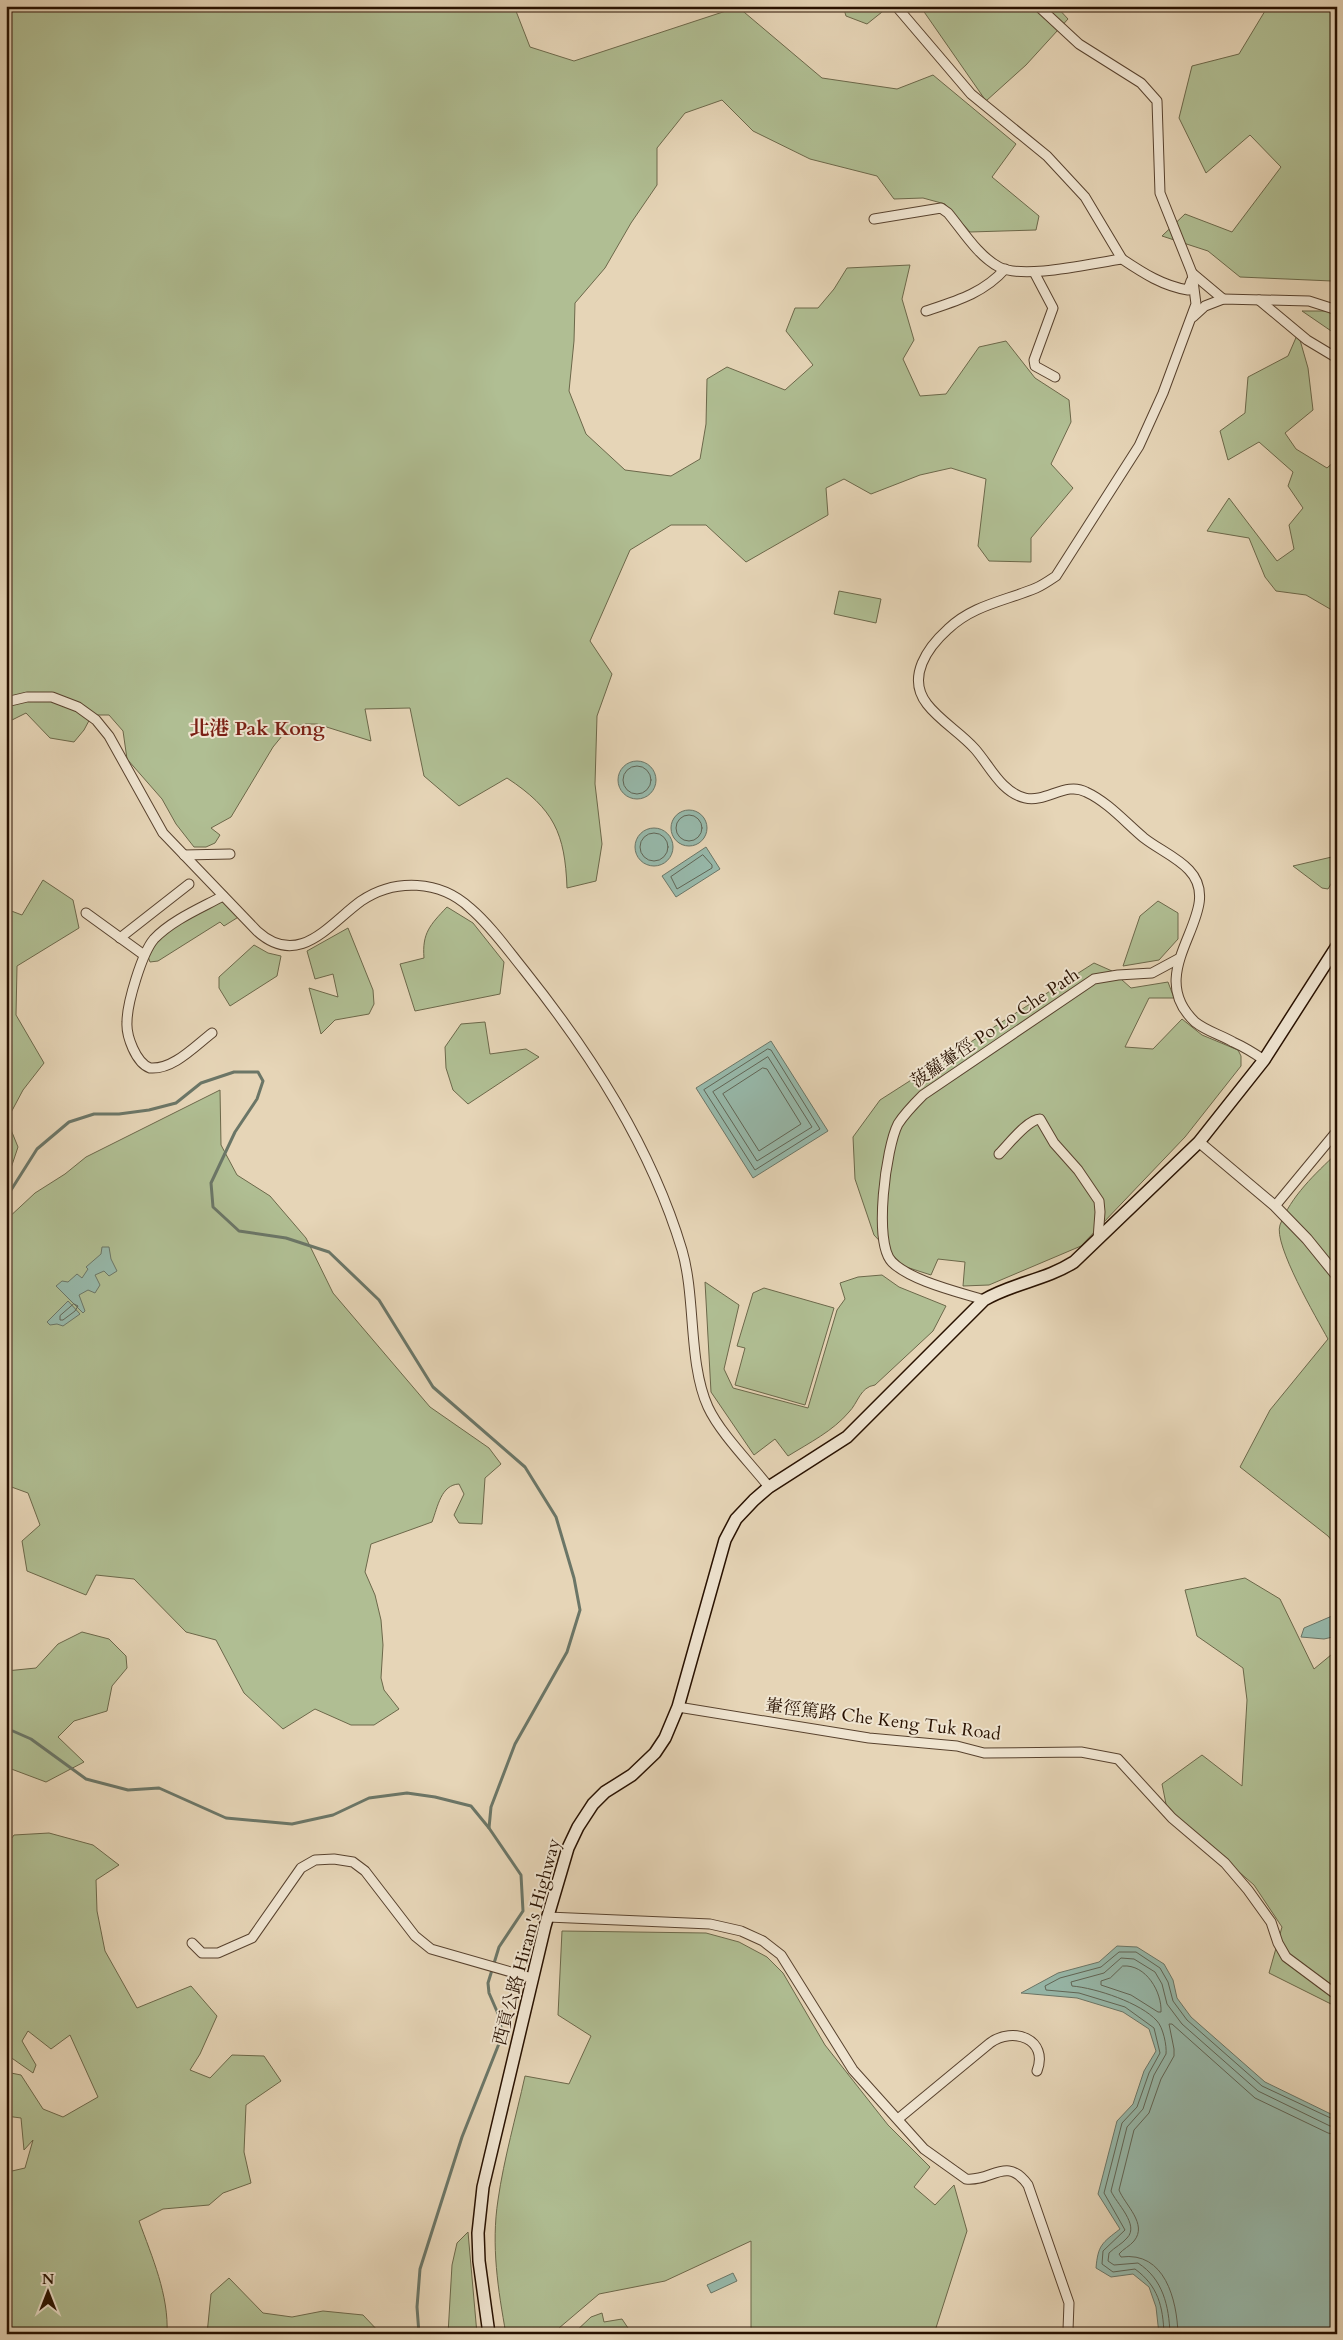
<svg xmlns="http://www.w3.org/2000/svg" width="1343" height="2340" font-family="Cardo,'Noto Serif TC',serif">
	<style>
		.green { fill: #b0be93; stroke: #6c684a }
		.water { fill: #97b9ab; stroke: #6b7667 }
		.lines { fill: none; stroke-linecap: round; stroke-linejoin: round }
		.shore { stroke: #606556; stroke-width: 1 }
		.stream { stroke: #6b7667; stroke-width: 3 }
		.minor-casing { stroke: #58422e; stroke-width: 11 }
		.tertiary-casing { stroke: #58422e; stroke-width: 12 }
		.secondary-casing { stroke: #281100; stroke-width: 14 }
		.minor { stroke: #efe4d0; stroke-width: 9 }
		.tertiary { stroke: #efe4d0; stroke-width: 10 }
		.secondary { stroke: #efe4d0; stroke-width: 11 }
		.labels { text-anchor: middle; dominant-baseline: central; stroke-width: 4; stroke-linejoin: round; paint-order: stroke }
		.street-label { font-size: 18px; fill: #281100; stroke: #efe4d0 }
		.quarter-label { font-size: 20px; font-weight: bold; fill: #7a1f14; stroke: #efe4d0 }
	</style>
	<rect width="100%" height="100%" fill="#e6d5b7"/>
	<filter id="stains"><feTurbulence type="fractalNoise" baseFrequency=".004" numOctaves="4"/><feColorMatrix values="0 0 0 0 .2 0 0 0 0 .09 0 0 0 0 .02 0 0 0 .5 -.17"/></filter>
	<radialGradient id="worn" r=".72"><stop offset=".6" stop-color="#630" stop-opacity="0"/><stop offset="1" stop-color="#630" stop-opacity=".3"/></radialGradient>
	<!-- green -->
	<g class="green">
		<path d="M6 6H514L530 47 574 61 738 7 822 78 897 89 933 75 1016 144 992 177 1039 216 1036 230 970 232 945 204 923 198 894 199 877 176 810 159 753 131 722 100 685 113 657 148V185L631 223 605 268 575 303 574 341 569 391 586 434 625 470 671 476 700 459 706 424 707 379 727 367 785 390 813 365 786 331 795 308H818L834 289 847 268 910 265 902 299 914 340 903 359 920 396 946 394 979 347 1006 341 1035 378 1069 400 1071 422 1051 464 1073 488 1031 538V562L989 561 978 546 986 479 951 468 920 475 871 494 844 479 826 488 828 515 746 562 706 525H671L630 550 590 641 612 674 597 716 595 784 602 844 596 881 567 888C565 833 554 809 507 778L459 806 424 776 410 708 365 709 371 741 317 724H305L297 726 282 736 273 747 231 817 211 828 220 835 215 843 206 847H194L176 824 162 799 127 759 123 731 109 715H92L84 730 74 742 50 738 26 713 6 723Z"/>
		<path d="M843 6H885L887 8 867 24 846 16Z"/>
		<path d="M920 6H1056L1068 19 1026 65 986 101Z"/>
		<path d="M1268 6H1337V285L1332 281 1240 277 1208 251 1162 236 1185 214 1232 232 1281 167 1250 135 1206 173 1179 118 1192 66 1239 54Z"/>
		<path d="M1302 311H1328L1337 317V335Z"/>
		<path d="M1298 333 1308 368 1313 410 1285 433 1296 449 1327 468 1337 459V613L1306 595 1276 591 1265 577 1249 538 1207 531 1229 498 1277 561 1294 549 1289 525 1303 508 1288 486 1293 472 1259 442 1228 460 1220 431 1245 413 1248 377 1288 356Z"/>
		<path d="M839 591 881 599 876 623 834 614Z"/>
		<path d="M1336 856 1337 874 1328 889 1322 888 1293 866Z"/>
		<path d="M43 880 73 900 79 928 17 966 16 1015 44 1063 23 1090 7 1120 18 1147 10 1171 6 1174V909L22 915Z"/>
		<path d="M224 898 240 916 224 926 220 922 158 961 150 962 147 954 160 937 168 931Z"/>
		<path d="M1158 901 1178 913V939L1159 960 1123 966 1140 916Z"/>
		<path d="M447 907 473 923 504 962 500 994 415 1011 400 964 424 958C422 933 430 925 447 907Z"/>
		<path d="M348 928 373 990 374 1004 369 1014 335 1020 321 1034 309 988 338 997 333 974 315 979 307 951Z"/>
		<path d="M254 945 268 953 281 956 277 976 230 1006 219 988V977Z"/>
		<path d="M1094 963 1112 971 1131 988 1168 982 1174 998H1149L1125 1047 1153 1049 1182 1019 1202 1035 1238 1050 1241 1056V1066L1185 1137 1081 1246 989 1285 963 1286 965 1262 938 1259 931 1275 903 1266 874 1235 855 1179 853 1137 880 1100Z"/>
		<path d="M485 1022 490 1054 526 1049 539 1057 468 1104 453 1090 446 1068 445 1047 461 1024Z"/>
		<path d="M220 1090 221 1145 237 1175 270 1196 306 1238 333 1293 430 1407 489 1448 501 1464 485 1478 482 1524 459 1523 454 1515 464 1494 459 1484C441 1485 438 1506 432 1522L371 1544 365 1572 375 1595 381 1620 383 1645 381 1678 384 1690 399 1709 374 1725H351L315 1709 283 1729 244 1693 216 1640 186 1632 134 1579 96 1575 86 1595 27 1571 22 1541 40 1525 28 1493 6 1485V1220L35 1193 65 1174 86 1157Z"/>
		<path d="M1337 1153V1547L1328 1536 1240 1467 1270 1410 1328 1339C1317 1319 1273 1244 1280 1225 1291 1196 1315 1174 1337 1153Z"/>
		<path d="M882 1275 899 1287 946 1306 933 1331 875 1385C860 1387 858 1403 849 1412 833 1431 809 1443 788 1456L775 1439 754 1455 711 1392 705 1282 739 1305 724 1369 733 1388 808 1408 837 1310 845 1299 840 1283 858 1277Z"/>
		<path d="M764 1288 834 1308 805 1405 735 1385 745 1348 737 1346 753 1293Z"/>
		<path d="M1245 1578 1280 1599 1314 1669 1337 1650V2007L1269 1973 1282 1927 1254 1885 1167 1809 1162 1784 1202 1755 1242 1786 1247 1700 1243 1668 1197 1636 1185 1590Z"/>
		<path d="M82 1632 109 1639 126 1656 127 1668 112 1686 107 1711 74 1721 58 1737 84 1762 46 1782 6 1767V1671L36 1668 58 1644Z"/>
		<path d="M49 1833 93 1845 119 1865 96 1880 97 1911 105 1951 137 2008 191 1986 217 2016 200 2054 190 2070 210 2078 232 2055 264 2056 281 2081 246 2105 244 2152 251 2183 223 2193 209 2205 163 2209 139 2221C152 2257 169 2295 167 2334H6V2152L12 2171 25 2168 33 2140 24 2150 21 2118 6 2116V2072L21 2075 43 2109 63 2117 98 2097 70 2035 51 2049 28 2031 22 2041 36 2065 33 2073 6 2054V1846L14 1835Z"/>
		<path d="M562 1931 706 1933 739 1942 767 1957 783 1973 825 2045 888 2125 930 2167 914 2187 935 2205 954 2185 967 2231 934 2334H751V2241L665 2281 599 2294 552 2334H506C498 2290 491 2245 498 2200 504 2158 516 2117 525 2076L569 2084 591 2036 558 2015Z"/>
		<path d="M468 2232 477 2334H448L452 2265 457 2243Z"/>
		<path d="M229 2278 263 2313 292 2317 323 2311 363 2315 381 2334H207L211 2294Z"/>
		<path d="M602 2313 604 2322 622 2319 632 2334H573L591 2317Z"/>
	</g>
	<!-- water -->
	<g class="water">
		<circle cx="637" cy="780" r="19"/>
		<circle cx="689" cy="828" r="18"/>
		<circle cx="654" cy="847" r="19"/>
		<path d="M706 847 720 869 676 897 662 876Z"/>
		<path d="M771 1041 828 1131 753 1178 696 1088Z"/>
		<path d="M102 1247H109L111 1259 117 1271 109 1276 104 1271 95 1275 100 1285 95 1293 88 1290 79 1295 85 1311 83 1313 56 1286 62 1281 68 1282 77 1274 82 1278 88 1269 86 1267 101 1254Z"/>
		<path d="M68 1301 80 1314 63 1326 57 1324 50 1325 47 1322Z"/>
		<path d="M1332 1616 1337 1618V1636L1324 1639 1301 1637 1304 1628Z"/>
		<path d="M1117 1946 1137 1947 1164 1964 1173 1980 1177 1998 1191 2017 1265 2082 1337 2117V2334H1159L1156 2307 1149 2287 1133 2274 1111 2277 1096 2268C1098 2245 1102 2243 1120 2229L1098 2194 1117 2121 1133 2104 1144 2071 1156 2051 1149 2029 1123 2012 1077 1998 1021 1993 1058 1973 1099 1962Z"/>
		<path d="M733 2273 737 2281 711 2293 707 2285Z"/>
	</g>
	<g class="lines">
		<!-- shore -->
		<g class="shore">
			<circle cx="637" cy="780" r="14"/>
			<circle cx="689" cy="828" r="13"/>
			<circle cx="654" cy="847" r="14"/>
			<path d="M703 855 712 865V868L677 889 671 877Z"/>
			<path d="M768 1049 771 1050 820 1129 755 1170 704 1090Z"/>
			<path d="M768 1057 812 1127 757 1161 713 1092Z"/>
			<path d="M763 1068 767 1069 801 1124 759 1151 723 1094Z"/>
			<path d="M74 1304 78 1306 75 1311 63 1320H60V1316Z"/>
			<path d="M1123 1966C1146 1964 1162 1992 1161 2012H1158L1131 1995 1101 1985V1981L1110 1978Z"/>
			<path d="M1164 2334C1163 2306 1158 2286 1135 2269L1113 2272 1102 2264 1103 2251 1125 2230 1104 2193 1122 2123 1137 2107 1149 2073 1160 2053 1154 2028 1125 2007 1079 1993 1046 1990 1045 1986 1060 1978 1101 1967 1119 1952H1136L1160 1968 1168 1982 1173 2001 1187 2020 1262 2086 1337 2121"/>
			<path d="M1170 2334C1169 2306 1163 2279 1138 2263L1114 2265 1108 2261 1109 2253C1115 2247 1122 2244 1127 2238 1140 2225 1116 2203 1111 2191L1127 2127 1143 2109 1154 2075 1166 2054C1167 2046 1163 2027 1157 2021 1141 2003 1096 1988 1072 1986L1071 1982 1104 1973 1121 1958 1134 1959 1155 1972 1162 1984 1167 2004 1182 2024 1258 2091 1330 2126 1337 2127"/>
			<path d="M1178 2334C1177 2300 1165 2251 1121 2257L1119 2254C1123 2249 1130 2246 1134 2241 1148 2224 1125 2205 1119 2190L1134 2130 1149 2113 1161 2079 1174 2056V2049L1169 2024H1172L1255 2098 1328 2133 1337 2135"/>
		</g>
		<!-- stream -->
		<g class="stream">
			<path d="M6 1198 37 1149 69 1122 94 1114H119L149 1110 176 1103 201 1083 234 1072H258L263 1081 257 1099 235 1132 211 1183 213 1207 239 1231 286 1238 329 1252 379 1300 433 1387 525 1467 556 1517 574 1578 580 1610 567 1652 515 1744 491 1807 489 1828"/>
			<path d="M6 1728 31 1739 86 1779 128 1790 159 1788 226 1818 292 1824 333 1815 369 1798 407 1793 435 1797 471 1806 489 1828 521 1875 523 1911 499 1947 488 1983 489 1993 499 2016 501 2027 500 2041 462 2137 420 2269 417 2307 419 2334"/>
		</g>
		<!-- minor casing -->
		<g class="minor-casing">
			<g id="minor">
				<path d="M896 6 971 94 1047 156 1085 197 1122 259"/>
				<path d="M1038 6 1079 44 1141 83 1157 101 1160 193 1192 273 1196 304 1163 393 1139 446 1056 576C1050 580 1043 585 1036 588 1005 601 973 605 948 629 928 647 906 677 927 704 940 721 961 733 975 749 990 766 1001 792 1025 798 1046 803 1066 781 1086 792 1108 802 1126 823 1144 838 1158 849 1177 857 1189 870 1229 912 1139 969 1195 1022 1206 1031 1221 1035 1233 1042 1244 1047 1254 1053 1264 1060"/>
				<path d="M874 219 941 208 948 213C963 231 978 256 999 267 1023 280 1093 263 1122 259 1143 273 1163 286 1188 290L1191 281"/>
				<path d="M1034 272 1053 308 1034 360 1035 366 1055 377"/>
				<path d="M1192 273 1223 299"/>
				<path d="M1259 300 1307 340 1337 358"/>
				<path d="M926 311C956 301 984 293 1005 269"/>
				<path d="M1193 317 1205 306 1223 299 1309 301 1337 310"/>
				<path d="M6 702 27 697H52L78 707 96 720 109 736 163 833 257 931C299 969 329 924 361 901 395 878 440 880 470 908 491 926 507 949 524 970 591 1054 651 1147 682 1250 696 1298 688 1363 708 1407 720 1433 751 1464 769 1487"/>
				<path d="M184 855 230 854"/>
				<path d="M86 913 144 955"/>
				<path d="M120 938 189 884"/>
				<path d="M212 1033C195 1046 173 1070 150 1068 136 1063 126 1036 127 1022 127 1003 142 953 154 939 172 920 201 908 223 896"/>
				<path d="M999 1154C1008 1145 1028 1119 1040 1119L1054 1143 1078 1170 1099 1201 1100 1212 1098 1239"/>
				<path d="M1275 1206 1337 1131"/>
				<path d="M984 1300C959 1292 911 1281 892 1262 873 1243 886 1147 898 1124 905 1113 914 1104 923 1095L1094 979 1118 975 1152 973 1178 959"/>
				<path d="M678 1707 869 1738 957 1746 984 1753 1081 1752 1118 1759 1172 1818 1225 1863 1248 1890 1271 1922 1278 1943 1286 1957 1337 1995"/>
				<path d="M548 1917 710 1924 741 1931 763 1941 781 1955 853 2070 924 2149 966 2179C992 2182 1006 2155 1028 2185L1069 2303 1068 2330 1065 2334"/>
				<path d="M192 1943 202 1953H218L252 1938 301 1868 315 1860 334 1859 353 1862 365 1871 415 1936 431 1949 532 1978"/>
				<path d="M898 2119 990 2043C1013 2026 1049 2039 1037 2071"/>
			</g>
		</g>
		<!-- tertiary casing -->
		<g class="tertiary-casing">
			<path id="tertiary" d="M1199 1142 1275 1206 1307 1239 1337 1276"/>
		</g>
		<!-- secondary casing -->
		<g class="secondary-casing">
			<path id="secondary" d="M489 2334 479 2261 478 2233 483 2187 545 1926 568 1848 578 1827 593 1804 605 1792 632 1775 655 1753 665 1738 678 1707 725 1540 736 1519 754 1500 769 1487 847 1437 984 1300C1013 1283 1046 1280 1074 1262L1199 1142 1264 1060 1337 946"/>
		</g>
		<!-- minor -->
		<use href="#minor" class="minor"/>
		<!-- tertiary -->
		<use href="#tertiary" class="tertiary"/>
		<!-- secondary -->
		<use href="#secondary" class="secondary"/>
	</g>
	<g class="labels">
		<!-- street labels -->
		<g class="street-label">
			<text transform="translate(995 1028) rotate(-34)">菠蘿輋徑 Po Lo Che Path</text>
			<text transform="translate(883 1720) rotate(7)">輋徑篤路 Che Keng Tuk Road</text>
			<text transform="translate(527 1942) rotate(-75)">西貢公路 Hiram's Highway</text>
		</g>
		<!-- quarter labels -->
		<g class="quarter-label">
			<text x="257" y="728">北港 Pak Kong</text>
		</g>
	</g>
	<!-- margin -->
	<rect width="1343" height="2340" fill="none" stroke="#e6d5b7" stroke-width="25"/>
	<rect x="8" y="8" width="1328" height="2325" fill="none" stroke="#281100" stroke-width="2.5"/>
	<rect x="12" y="12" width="1318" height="2315" fill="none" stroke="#281100"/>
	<!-- north arrow -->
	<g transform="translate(48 2292)" stroke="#efe4d0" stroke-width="4" paint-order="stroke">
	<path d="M0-4L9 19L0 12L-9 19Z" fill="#281100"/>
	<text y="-8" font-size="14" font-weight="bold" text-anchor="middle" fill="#281100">N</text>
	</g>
	<rect width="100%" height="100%" filter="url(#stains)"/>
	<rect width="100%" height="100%" fill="url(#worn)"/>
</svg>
